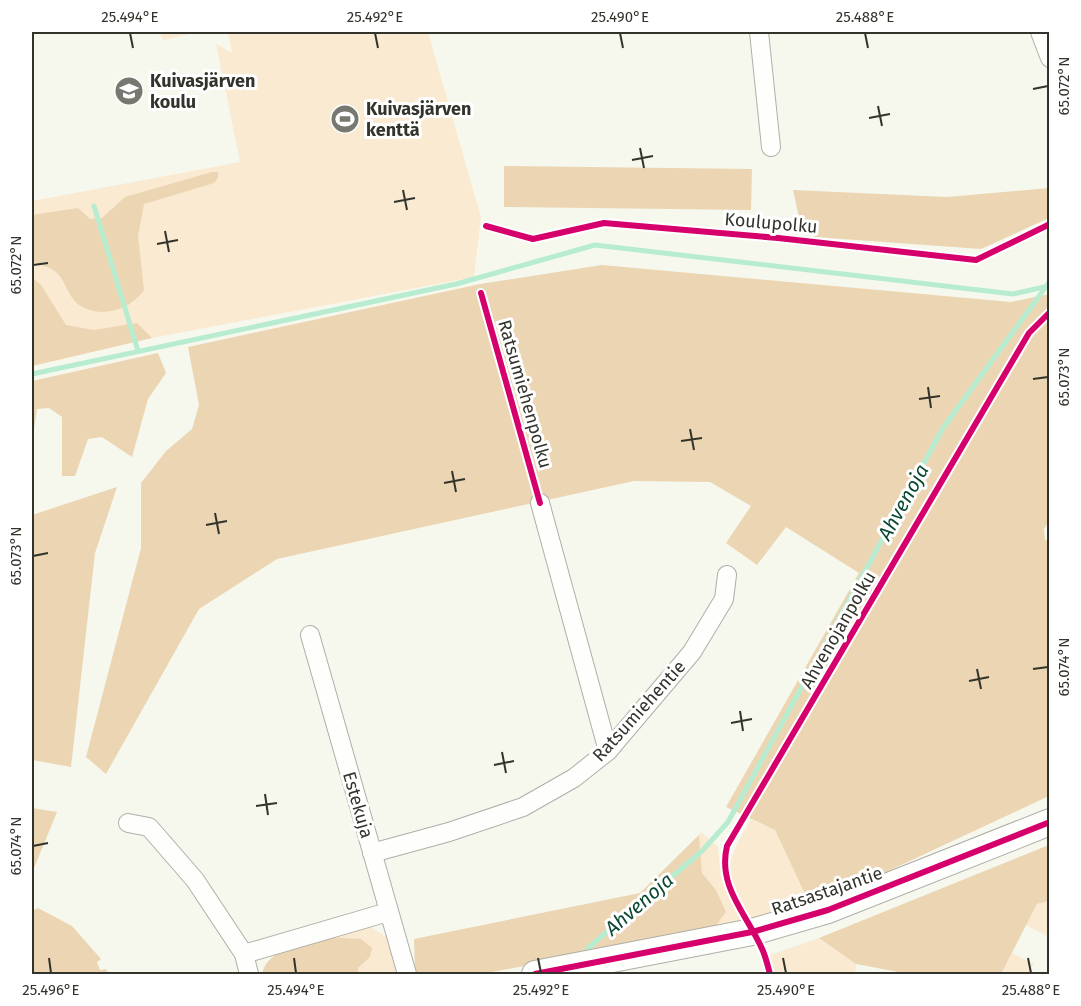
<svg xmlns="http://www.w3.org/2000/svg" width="1081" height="1006" font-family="'Fira Sans',sans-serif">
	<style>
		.green { fill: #f9ead1 }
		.forest { fill: #ecd5b2 }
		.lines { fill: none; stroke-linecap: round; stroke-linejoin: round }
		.stream { stroke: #b8ecd1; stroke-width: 5 }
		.street-casing { stroke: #aeafa8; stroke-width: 20 }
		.secondary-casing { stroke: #aeafa8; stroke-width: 28 }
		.street { stroke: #fefefc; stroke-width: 18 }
		.secondary { stroke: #fefefc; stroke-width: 26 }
		.cycleway-casing { stroke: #fff; stroke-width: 10 }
		.cycleway { stroke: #d6006c; stroke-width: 6 }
		.ticks { fill: none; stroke: #32342c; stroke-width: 2 }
		.labels { text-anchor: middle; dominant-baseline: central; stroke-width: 6; stroke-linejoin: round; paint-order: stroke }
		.poi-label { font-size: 18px; font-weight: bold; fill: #32342c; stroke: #fff; text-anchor: start }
		.street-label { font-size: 18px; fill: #32342c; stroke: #fff }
		.water-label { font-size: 20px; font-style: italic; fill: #0b4832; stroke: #fff }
		.neatline { fill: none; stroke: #32342c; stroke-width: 2 }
		.ticks-label { font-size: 15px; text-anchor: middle; fill: #32342c }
	</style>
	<rect width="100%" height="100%" fill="#f6f8ee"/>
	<!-- green -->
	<g class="green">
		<path d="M159 32H199L163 40Z"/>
		<path d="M228 32H428L481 217 474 277 152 338 32 366V201L240 162 216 44 232 53Z"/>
		<path d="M751 819 775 830 811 907 754 923C725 873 721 870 751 819Z"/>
		<path d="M701 832 718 847 721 878 746 926 710 933 716 890 702 873 699 835Z"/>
		<path d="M1049 901V937L1026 925 1037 904Z"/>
		<path d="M371 927 389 939 398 974H358V968L370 957 361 939 328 937Z"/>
		<path d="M819 938 856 964 855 974H775L770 955Z"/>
		<path d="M1012 953 1034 964 1028 974H1001Z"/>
	</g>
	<!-- forest -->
	<g class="forest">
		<path d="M504 166 752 169 751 210 504 207Z"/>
		<path d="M212 172H218V178L214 183 144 204 138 236 144 290C130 310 100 320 78 304 68 297 66 281 57 273 52 267 39 265 32 261V215L78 208 90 219 102 218 125 197Z"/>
		<path d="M1049 188V218L981 249 815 237 800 222 793 190 947 197Z"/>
		<path d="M602 265 1011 302 1049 294 1050 520 1044 529 1045 540 1050 541 1049 796 811 907 775 830 726 807 859 573 786 527 757 565 726 543 751 506 710 482 634 481 277 559 199 609 106 774 86 757 141 548V483L166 451 192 429 199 405 188 347 480 284Z"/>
		<path d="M32 277 41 285 66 325 94 330 137 323 152 338 32 366Z"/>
		<path d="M158 353 166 373 148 399 132 457 102 437 88 439 75 476H62V417L49 408 37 409 32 443V381Z"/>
		<path d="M117 487 95 553 71 767 32 760V515Z"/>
		<path d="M32 808 57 812 32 873Z"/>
		<path d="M699 835 702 873 716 890 726 912 710 933 480 974H415L414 939 640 893Z"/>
		<path d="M1049 845V901L1037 904 1001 974H909L856 964 819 938Z"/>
		<path d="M38 908 72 926 101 959 97 962 100 970 106 969 109 974H32V911Z"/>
		<path d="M328 937 361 939 372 948 370 957 358 968V974H262C267 948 306 944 328 937Z"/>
	</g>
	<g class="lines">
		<!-- stream -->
		<g class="stream">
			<path d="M94 206 138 351"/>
			<path d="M32 374 456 284 595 245 1013 294 1044 287"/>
			<path d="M588 948 702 851 728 822 943 428 1050 281"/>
		</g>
		<!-- street casing -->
		<g class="street-casing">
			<g id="street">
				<path d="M759 32 771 147"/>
				<path d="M1040 32 1050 58"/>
				<path d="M540 503 608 751"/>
				<path d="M310 635 407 974"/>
				<path d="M128 823 149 827 195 880 244 954 249 974"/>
				<path d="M372 853 449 832 523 807 574 778 608 751 692 652 724 599 727 575"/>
				<path d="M244 954 388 912"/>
			</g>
		</g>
		<!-- secondary casing -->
		<g class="secondary-casing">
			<path id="secondary" d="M535 974 752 932 828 910 1050 822"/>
		</g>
		<!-- street -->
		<use href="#street" class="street"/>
		<!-- secondary -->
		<use href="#secondary" class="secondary"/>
		<!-- cycleway casing -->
		<g class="cycleway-casing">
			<g id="cycleway">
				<path d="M486 226 533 239 604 223 778 238 976 260 1050 224"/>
				<path d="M481 293 540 503"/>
				<path d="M535 974 752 932 828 910 1050 822"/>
				<path d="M770 974C768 967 766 958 763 951 748 915 717 888 727 846L1029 333 1050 312"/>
			</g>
		</g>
		<!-- cycleway -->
		<use href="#cycleway" class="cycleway"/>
	</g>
	<!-- ticks -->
	<path class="ticks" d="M130 33 133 48M375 33 378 48M620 33 623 48M865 33 868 48M1033 89 1048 86M878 106 882 126M869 118 890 114M640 148 644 168M632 160 653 156M403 190 407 210M394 202 415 198M165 231 169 252M157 244 178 240M33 265 48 263M1033 379 1048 377M928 387 931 408M919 399 940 396M690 429 694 450M681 441 702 438M452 471 456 492M444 483 465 479M215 513 219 534M206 525 227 521M33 556 48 553M977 669 981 689M1033 669 1048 667M969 681 989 677M740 711 743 731M731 723 752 719M502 752 506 773M494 765 514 761M265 794 268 815M256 806 277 803M33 846 48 843M49 958 51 973M294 958 296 973M538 958 541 973M783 958 786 973M1028 958 1031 973"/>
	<!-- icons -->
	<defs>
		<g id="school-disc" transform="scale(1.5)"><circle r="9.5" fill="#777970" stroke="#fff"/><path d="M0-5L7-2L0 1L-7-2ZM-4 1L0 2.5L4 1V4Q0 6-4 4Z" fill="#fff"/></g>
		<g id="stadium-disc" transform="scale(1.5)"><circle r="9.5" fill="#777970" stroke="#fff"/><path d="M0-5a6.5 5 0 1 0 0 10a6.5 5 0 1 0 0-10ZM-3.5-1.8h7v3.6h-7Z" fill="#fff"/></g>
	</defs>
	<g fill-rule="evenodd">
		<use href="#school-disc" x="129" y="91"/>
		<use href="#stadium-disc" x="345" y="119"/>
	</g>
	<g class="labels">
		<!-- poi labels -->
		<g class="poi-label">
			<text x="150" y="81">Kuivasjärven<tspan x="150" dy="21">koulu</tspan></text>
			<text x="366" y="109">Kuivasjärven<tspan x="366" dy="21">kenttä</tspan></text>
		</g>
		<!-- street labels -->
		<g class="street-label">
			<text transform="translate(771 223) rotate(5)">Koulupolku</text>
			<text transform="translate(525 394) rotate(74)">Ratsumiehenpolku</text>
			<text transform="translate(838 630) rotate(-60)">Ahvenojanpolku</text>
			<text transform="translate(639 711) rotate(-48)">Ratsumiehentie</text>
			<text transform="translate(358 805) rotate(74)">Estekuja</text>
			<text transform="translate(827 891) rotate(-19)">Ratsastajantie</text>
		</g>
		<!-- water labels -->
		<g class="water-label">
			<text transform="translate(903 502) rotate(-61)">Ahvenoja</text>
			<text transform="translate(639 904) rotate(-41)">Ahvenoja</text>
		</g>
	</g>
	<!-- border -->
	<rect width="1081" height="1006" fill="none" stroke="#ffffff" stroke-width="66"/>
	<rect x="33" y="33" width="1015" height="940" class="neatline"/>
	<g class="ticks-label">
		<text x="130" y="22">25.494°E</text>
		<text x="375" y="22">25.492°E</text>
		<text x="620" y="22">25.490°E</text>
		<text x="865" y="22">25.488°E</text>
		<text transform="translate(1064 86) rotate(-90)" y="5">65.072°N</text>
		<text transform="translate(16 265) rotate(-90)" y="5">65.072°N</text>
		<text transform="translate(1064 377) rotate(-90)" y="5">65.073°N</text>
		<text transform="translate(16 556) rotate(-90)" y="5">65.073°N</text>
		<text transform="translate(1064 667) rotate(-90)" y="5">65.074°N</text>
		<text transform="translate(16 846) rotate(-90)" y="5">65.074°N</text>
		<text x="51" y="995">25.496°E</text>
		<text x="296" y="995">25.494°E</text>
		<text x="541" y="995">25.492°E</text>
		<text x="786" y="995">25.490°E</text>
		<text x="1031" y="995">25.488°E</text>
	</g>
</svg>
